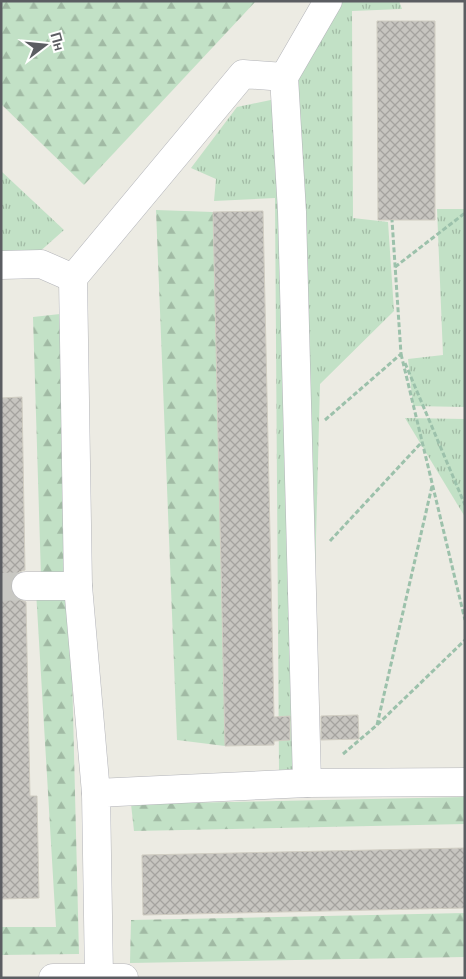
<svg xmlns="http://www.w3.org/2000/svg" width="466" height="979" font-family="Lato,sans-serif">
	<style>
		.grass { fill: url(#grass-tufts) }
		.forest { fill: url(#forest-firs) }
		.building { fill: url(#building-cross-hatch); stroke: #d0cdc2 }
		.lines { fill: none; stroke-linecap: round; stroke-linejoin: round }
		.minor-tunnel { stroke: #c8c8c3; stroke-width: 28; stroke-dasharray: 28 14; stroke-linecap: butt }
		.minor-casing { stroke: #b3b4b9; stroke-width: 29 }
		.path { stroke: #9cc1ab; stroke-width: 3; stroke-dasharray: 5 2.5; stroke-linecap: butt }
		.minor { stroke: #fff; stroke-width: 28 }
	</style>
	<defs>
		<pattern id="grass-tufts" width="24" height="20" patternUnits="userSpaceOnUse" patternTransform="scale(1.25)"><rect width="24" height="20" fill="#c2e1c6"/><path d="M3 7l-1-3M5 7V3M7 7l1-3M15 17l-1-3M17 17v-4M19 17l1-3" fill="none" stroke="#a1baa4"/></pattern>
		<pattern id="forest-firs" width="22" height="20" patternUnits="userSpaceOnUse" patternTransform="scale(1.25)"><rect width="22" height="20" fill="#c2e1c6"/><path d="M5 1l3.5 6h-7zM16 11l3.5 6h-7z" fill="#a1baa4"/></pattern>
		<pattern id="building-cross-hatch" width="8" height="8" patternUnits="userSpaceOnUse" patternTransform="scale(1.25)"><rect width="8" height="8" fill="#c7c5c0"/><path d="M0 0l8 8M0 8l8-8" fill="none" stroke="#a5a39f"/></pattern>
	</defs>
	<rect width="100%" height="100%" fill="#ecebe3"/>
	<!-- grass -->
	<g class="grass">
		<path d="M343 1H399L402 9 352 11 353 218 388 222 394 311 320 384 310 768 279 770 275 198 214 201 216 179 191 168 237 107 285 97Z"/>
		<path d="M1 171 64 230 37 254 1 255Z"/>
		<path d="M437 209H465V407L413 406 408 359 443 355Z"/>
		<path d="M405 418 465 419V517Z"/>
	</g>
	<!-- forest -->
	<g class="forest">
		<path d="M1 1H256L84 185 1 104Z"/>
		<path d="M156 210 213 212 225 746 177 740Z"/>
		<path d="M60 314 66 315 72 573 41 577 33 317Z"/>
		<path d="M36 591 70 592 79 954 1 955V927H56Z"/>
		<path d="M465 797V824L134 831 131 804Z"/>
		<path d="M465 913V957L130 963 131 920Z"/>
	</g>
	<!-- building -->
	<g class="building">
		<path d="M377 21H435V220H378Z"/>
		<path d="M263 211 274 717 290 716V740L274 741V745L225 746 213 212Z"/>
		<path d="M22 397 25 570 19 572 13 578 10 586 12 593 18 599 26 602 30 796H37L39 898 1 899V398Z"/>
		<path d="M358 715 359 739 321 740V716Z"/>
		<path d="M465 848V908L143 915 142 855Z"/>
	</g>
	<g class="lines">
		<!-- minor-tunnel -->
		<path class="minor-tunnel" d="M1 587 26 586"/>
		<!-- minor casing -->
		<g class="minor-casing">
			<g id="minor">
				<path d="M1 265 41 264 73 278"/>
				<path d="M26 586H78"/>
				<path d="M307 783 292 212 284 77 328 1"/>
				<path d="M96 793 78 586 73 278 243 74 284 77"/>
				<path d="M99 977 96 793 307 783 465 782"/>
				<path d="M53 978H124"/>
			</g>
		</g>
		<!-- path -->
		<g class="path">
			<path d="M395 267 465 213"/>
			<path d="M401 354 465 620"/>
			<path d="M405 363 465 505"/>
			<path d="M325 420 401 354 392 220"/>
			<path d="M330 541 421 443"/>
			<path d="M377 725 432 486"/>
			<path d="M343 754 377 725 465 640"/>
		</g>
		<!-- minor -->
		<use href="#minor" class="minor"/>
	</g>
	<!-- border -->
	<rect width="466" height="979" fill="none" stroke="#5b5d62" stroke-width="5"/>
	<!-- north arrow -->
	<g transform="translate(45 45) rotate(74)" stroke="#ffffff" stroke-width="4" paint-order="stroke">
	<path d="M0-4L9 19L0 12L-9 19Z" fill="#5b5d62"/>
	<text y="-8" font-size="14" font-weight="bold" text-anchor="middle" fill="#5b5d62">Пн</text>
	</g>
</svg>
